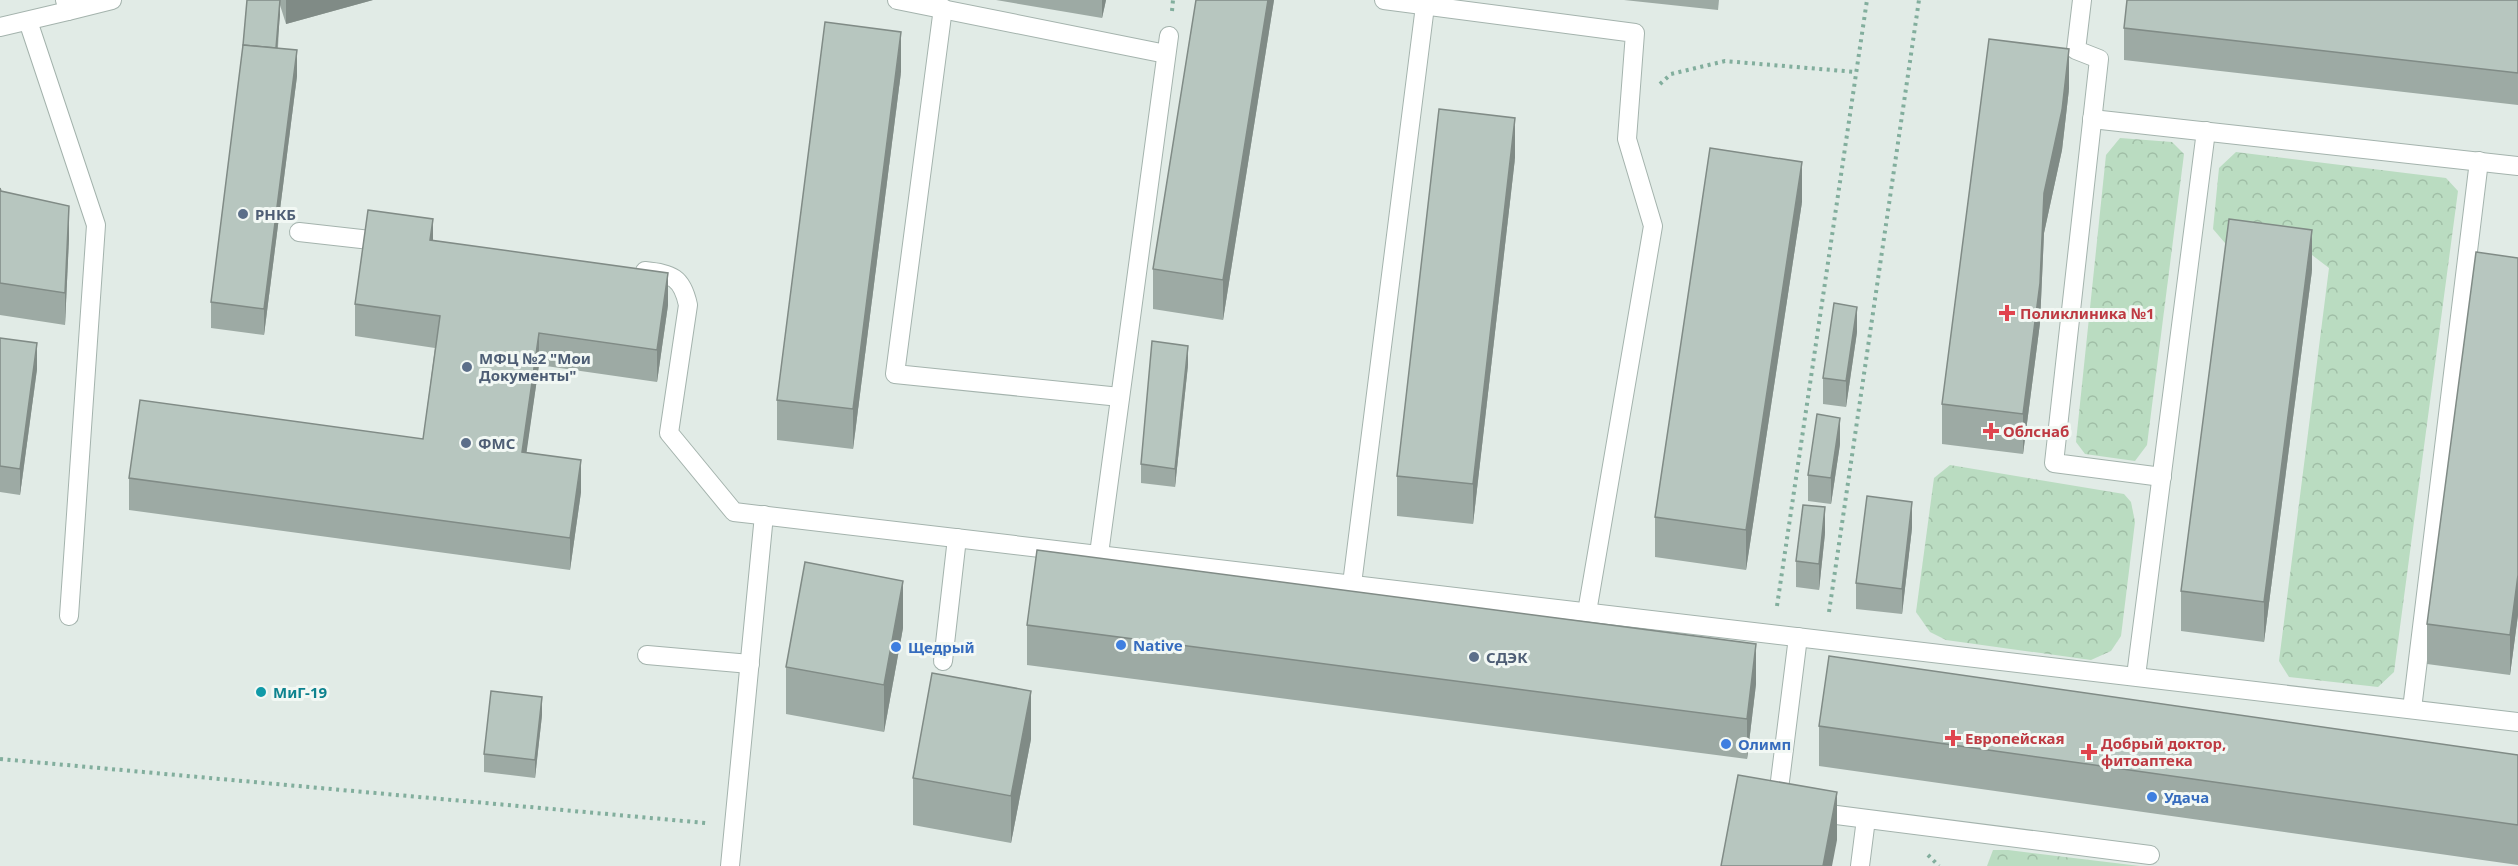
<svg xmlns="http://www.w3.org/2000/svg" width="2518" height="866" font-family="'Noto Sans',sans-serif">
	<style>
		.park { fill: url(#park-crowns) }
		.lines { fill: none; stroke-linecap: round; stroke-linejoin: round }
		.lane-casing { stroke: #a4b3ad; stroke-width: 20 }
		.street-casing { stroke: #a4b3ad; stroke-width: 20 }
		.path { stroke: #82ae9d; stroke-width: 4; stroke-dasharray: 3 4.5; stroke-linecap: butt }
		.lane { stroke: #fff; stroke-width: 18 }
		.street { stroke: #fff; stroke-width: 18 }
		.wall { fill: #9daaa4 }
		.shaded-wall { fill: #808b86 }
		.building { fill: #b7c6bf; stroke: #808b86; stroke-width: 1.5 }
		.service-dot { fill: #5c6f8a; stroke: #f2f8f4; stroke-width: 2 }
		.health-dot { fill: #e0444e; stroke: #f2f8f4; stroke-width: 2 }
		.shop-dot { fill: #3f7fe0; stroke: #f2f8f4; stroke-width: 2 }
		.culture-dot { fill: #0f9aa8; stroke: #f2f8f4; stroke-width: 2 }
		.labels { text-anchor: middle; dominant-baseline: central; stroke-width: 6; stroke-linejoin: round; paint-order: stroke }
		.service-label { font-size: 15px; font-weight: bold; fill: #4e5e75; stroke: #f2f8f4; text-anchor: start }
		.health-label { font-size: 15px; font-weight: bold; fill: #be3a42; stroke: #f2f8f4; text-anchor: start }
		.shop-label { font-size: 15px; font-weight: bold; fill: #366cbe; stroke: #f2f8f4; text-anchor: start }
		.culture-label { font-size: 15px; font-weight: bold; fill: #0d838f; stroke: #f2f8f4; text-anchor: start }
	</style>
	<defs>
		<pattern id="park-crowns" width="20" height="18" patternUnits="userSpaceOnUse" patternTransform="scale(1.5)"><rect width="20" height="18" fill="#badcc1"/><path d="M2 6a3 3 0 1 1 6 0M12 15a3 3 0 1 1 6 0" fill="none" stroke="#a0bea6"/></pattern>
	</defs>
	<rect width="100%" height="100%" fill="#e1ebe6"/>
	<!-- park -->
	<g class="park">
		<path d="M2120 138 2172 142 2184 154 2147 445 2135 461 2085 454 2076 442 2106 155Z"/>
		<path d="M2236 152 2446 178 2458 191 2394 672 2378 687 2289 677 2279 661 2329 268 2312 255 2225 243 2213 229 2219 168Z"/>
		<path d="M1950 465 2124 494 2131 502 2135 522 2121 636 2111 651 2091 660 1946 640 1930 632 1916 612 1934 478Z"/>
		<path d="M1993 850H2008L2140 866H1987Z"/>
	</g>
	<g class="lines">
		<!-- lane casing -->
		<g class="lane-casing">
			<g id="lane">
				<path d="M65 0 68 11 112 0"/>
				<path d="M897 0 1166 54"/>
				<path d="M1384 0 1635 33 1627 139 1653 226 1587 612"/>
				<path d="M2082 0 2076 50 2099 59 2054 463 2162 477"/>
				<path d="M943 8 895 374 1120 397"/>
				<path d="M28 21 96 225 69 616"/>
				<path d="M2092 119 2518 166"/>
				<path d="M299 232 388 242"/>
				<path d="M645 271C672 274 682 277 688 305L669 433 734 512 2518 722"/>
				<path d="M1099 554 1169 36"/>
				<path d="M1352 584 1425 6"/>
				<path d="M647 655 750 664"/>
				<path d="M943 661 957 538"/>
				<path d="M2136 676 2206 131"/>
				<path d="M2412 709 2479 161"/>
				<path d="M1777 805 1798 637"/>
				<path d="M1813 812 2150 855"/>
				<path d="M730 866 764 515"/>
				<path d="M1860 866 1866 819"/>
			</g>
		</g>
		<!-- street casing -->
		<g class="street-casing">
			<path id="street" d="M0 27 68 11"/>
		</g>
		<!-- path -->
		<g class="path">
			<path d="M1172 11 1173 0"/>
			<path d="M1660 84 1671 74 1725 61 1856 72"/>
			<path d="M1777 606 1867 0"/>
			<path d="M1829 612 1919 0"/>
			<path d="M0 759 706 823"/>
			<path d="M1928 855 1939 866"/>
		</g>
		<!-- lane -->
		<use href="#lane" class="lane"/>
		<!-- street -->
		<use href="#street" class="street"/>
	</g>
	<!-- wall -->
	<g class="wall">
		<path d="M247 0H373L286 24 280 5 278 48 297 76 264 335 211 328V302L243 45Z"/>
		<path d="M996 0H1106L1102 18Z"/>
		<path d="M1196 0H1274L1223 320 1153 309V269Z"/>
		<path d="M1624 0H1719L1718 10Z"/>
		<path d="M2518 0V105L2124 60V28Z"/>
		<path d="M901 72 853 449 777 440V400Z"/>
		<path d="M2069 89 2062 150 2044 233 2040 323 2023 454 1942 444V404Z"/>
		<path d="M1515 158 1473 524 1397 516V476Z"/>
		<path d="M0 188 1 191 69 238 65 325 0 315Z"/>
		<path d="M1802 202 1746 570 1655 557V517Z"/>
		<path d="M433 240 668 305 657 382 539 365 526 453 581 492 570 570 129 510V478L423 439 435 348 355 336V304Z"/>
		<path d="M2518 258V615L2510 675 2427 664V624Z"/>
		<path d="M2312 270 2264 642 2181 631V591Z"/>
		<path d="M1857 332 1846 407 1823 404V378Z"/>
		<path d="M0 338 37 369 20 495 0 492Z"/>
		<path d="M1188 365 1175 487 1141 483V464Z"/>
		<path d="M1840 444 1831 504 1808 501V475Z"/>
		<path d="M1912 528 1902 614 1856 609V583Z"/>
		<path d="M1825 533 1819 590 1796 587V561Z"/>
		<path d="M1027 625 1756 684 1747 759 1027 665Z"/>
		<path d="M903 628 884 732 786 714V667Z"/>
		<path d="M542 715 535 778 484 772V754Z"/>
		<path d="M1819 726 2518 755V865L1819 766Z"/>
		<path d="M1031 739 1011 843 913 825V778Z"/>
	</g>
	<!-- shaded-wall -->
	<g class="shaded-wall">
		<path d="M280 0V15L275 73V55Z"/>
		<path d="M286 0H373L286 24Z"/>
		<path d="M1102 0H1106L1102 18Z"/>
		<path d="M1268 0H1274L1223 320V280Z"/>
		<path d="M901 32V72L853 449V409Z"/>
		<path d="M2069 49V89L2062 150 2044 233 2040 323 2023 454V414L2044 193Z"/>
		<path d="M297 50V76L264 335V309Z"/>
		<path d="M1515 118V158L1473 524V484Z"/>
		<path d="M1802 162V202L1746 570V530Z"/>
		<path d="M69 206V238L65 325V293Z"/>
		<path d="M433 219V251L430 240Z"/>
		<path d="M2312 230V270L2264 642V602Z"/>
		<path d="M668 273V305L657 382V350Z"/>
		<path d="M1857 307V332L1846 407V381Z"/>
		<path d="M539 333V365L522 484V452Z"/>
		<path d="M37 343V369L20 495V469Z"/>
		<path d="M1188 346V365L1175 487V469Z"/>
		<path d="M1840 418V444L1831 504V478Z"/>
		<path d="M581 460V492L570 570V538Z"/>
		<path d="M1912 502V528L1902 614V589Z"/>
		<path d="M1825 507V533L1819 590V564Z"/>
		<path d="M2518 575V615L2510 675V635Z"/>
		<path d="M903 581V628L884 732V685Z"/>
		<path d="M1756 644V684L1747 759V719Z"/>
		<path d="M1031 691V739L1011 843V796Z"/>
		<path d="M542 697V715L535 778V760Z"/>
		<path d="M1837 792V840L1832 866H1823Z"/>
	</g>
	<!-- building -->
	<g class="building">
		<path d="M247 0H280L276 48 243 45Z"/>
		<path d="M1196 0H1268L1223 280 1153 269Z"/>
		<path d="M2127 0H2518V73L2124 28Z"/>
		<path d="M825 22 901 32 853 409 777 400Z"/>
		<path d="M1989 39 2069 49 2062 110 2044 193 2040 283 2023 414 1942 404Z"/>
		<path d="M243 45 297 50 264 309 211 302Z"/>
		<path d="M1439 109 1515 118 1473 484 1397 476Z"/>
		<path d="M1710 148 1802 162 1746 530 1655 517Z"/>
		<path d="M0 188 1 191 69 206 65 293 0 283Z"/>
		<path d="M368 210 433 219 430 240 668 273 657 350 539 333 522 452 581 460 570 538 129 478 140 400 423 439 440 316 355 304Z"/>
		<path d="M2229 219 2312 230 2264 602 2181 591Z"/>
		<path d="M2476 252 2518 258V575L2510 635 2427 624Z"/>
		<path d="M1834 303 1857 307 1846 381 1823 378Z"/>
		<path d="M0 338 37 343 20 469 0 466Z"/>
		<path d="M1152 341 1188 346 1175 469 1141 464Z"/>
		<path d="M1817 414 1840 418 1831 478 1808 475Z"/>
		<path d="M1867 496 1912 502 1902 589 1856 583Z"/>
		<path d="M1803 505 1825 507 1819 564 1796 561Z"/>
		<path d="M1037 550 1756 644 1747 719 1027 625Z"/>
		<path d="M805 562 903 581 884 685 786 667Z"/>
		<path d="M1829 656 2518 755V825L1819 726Z"/>
		<path d="M932 673 1031 691 1011 796 913 778Z"/>
		<path d="M491 691 542 697 535 760 484 754Z"/>
		<path d="M1738 775 1837 792 1823 866H1721Z"/>
	</g>
	<!-- markers -->
	<g class="service-dot">
		<circle cx="243" cy="214" r="6"/>
		<circle cx="467" cy="367" r="6"/>
		<circle cx="466" cy="443" r="6"/>
		<circle cx="1474" cy="657" r="6"/>
	</g>
	<g class="health-dot">
		<path d="M2004 304h6v6h6v6h-6v6h-6v-6h-6v-6h6z"/>
		<path d="M1988 422h6v6h6v6h-6v6h-6v-6h-6v-6h6z"/>
		<path d="M1950 729h6v6h6v6h-6v6h-6v-6h-6v-6h6z"/>
		<path d="M2086 743h6v6h6v6h-6v6h-6v-6h-6v-6h6z"/>
	</g>
	<g class="shop-dot">
		<circle cx="1121" cy="645" r="6"/>
		<circle cx="896" cy="647" r="6"/>
		<circle cx="1726" cy="744" r="6"/>
		<circle cx="2152" cy="797" r="6"/>
	</g>
	<circle class="culture-dot" cx="261" cy="692" r="6"/>
	<g class="labels">
		<!-- service labels -->
		<g class="service-label">
			<text x="255" y="214">РНКБ</text>
			<text x="479" y="358">МФЦ №2 "Мои<tspan x="479" dy="17">Документы"</tspan></text>
			<text x="478" y="443">ФМС</text>
			<text x="1486" y="657">СДЭК</text>
		</g>
		<!-- health labels -->
		<g class="health-label">
			<text x="2020" y="313">Поликлиника №1</text>
			<text x="2003" y="431">Облснаб</text>
			<text x="1965" y="738">Европейская</text>
			<text x="2101" y="743">Добрый доктор,<tspan x="2101" dy="17">фитоаптека</tspan></text>
		</g>
		<!-- shop labels -->
		<g class="shop-label">
			<text x="1133" y="645">Native</text>
			<text x="908" y="647">Щедрый</text>
			<text x="1738" y="744">Олимп</text>
			<text x="2164" y="797">Удача</text>
		</g>
		<!-- culture labels -->
		<g class="culture-label">
			<text x="273" y="692">МиГ-19</text>
		</g>
	</g>
</svg>
